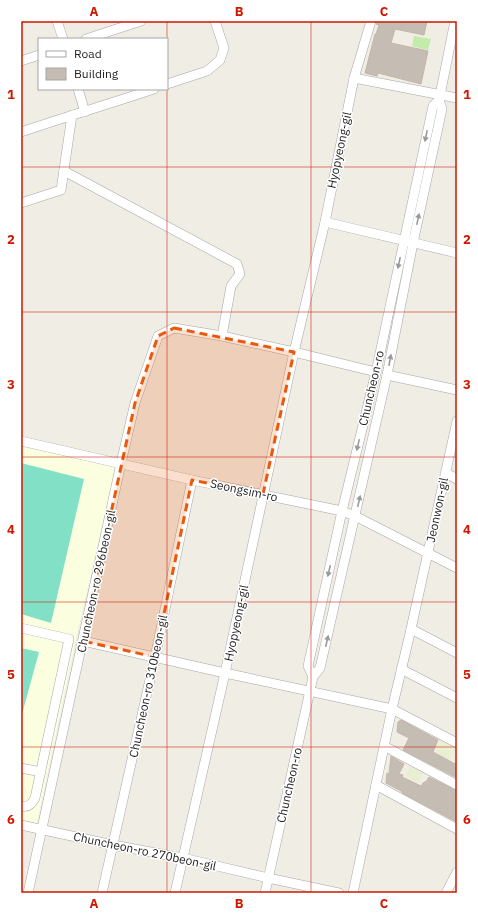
<svg xmlns="http://www.w3.org/2000/svg" width="478" height="914" font-family="'IBM Plex Sans',sans-serif">
	<style>
		.education { fill: #fbffdf }
		.farmland { fill: #e9efd0 }
		.grass { fill: #c3ebaa }
		.pitch { fill: #82e0c6 }
		.building { fill: #c5bdb4; stroke: #c2b6a7 }
		.lines { fill: none; stroke-linecap: round; stroke-linejoin: round }
		.minor-casing { stroke: #a6a6a6; stroke-width: 10 }
		.minor { stroke: #fff; stroke-width: 9 }
		.oneway { fill: #9a9a9a }
		.marked { fill: #e8590c; fill-opacity: 0.2; stroke: #e8590c; stroke-width: 3; stroke-dasharray: 8 5; stroke-linejoin: round }
		.grid { fill: none; stroke: #ce1700; stroke-width: 1; stroke-opacity: 0.55 }
		.labels { text-anchor: middle; dominant-baseline: central; stroke-width: 3; stroke-linejoin: round; paint-order: stroke }
		.street-label { font-size: 12px; fill: #1f1f1f; stroke: #fff }
		.neatline { fill: none; stroke: #ce1700; stroke-width: 1.5 }
		.grid-label { font-size: 13px; text-anchor: middle; font-weight: bold; fill: #ce1700 }
	</style>
	<rect width="100%" height="100%" fill="#f0ede5"/>
	<!-- education -->
	<path class="education" d="M21 447 116 466 76 639 37 823 21 820Z"/>
	<!-- farmland -->
	<g class="farmland">
		<path d="M442 738 457 746 450 760 435 752Z"/>
		<path d="M411 764 424 771 418 783 405 776Z"/>
	</g>
	<!-- grass -->
	<path class="grass" d="M414 36 431 39 428 50 412 46Z"/>
	<!-- pitch -->
	<g class="pitch">
		<path d="M21 463 84 479 51 623 21 614Z"/>
		<path d="M21 648 39 652 21 718Z"/>
	</g>
	<!-- building -->
	<g class="building">
		<path d="M377 21H427L424 35 395 29 391 43 428 51 421 84 378 73 377 76 365 73 375 34H376L379 25 376 24Z"/>
		<path d="M401 720 438 740 433 752 457 765V778L403 750 409 738 397 732 398 722Z"/>
		<path d="M391 756 404 764 399 774 403 775 402 777 421 786 424 782H426L429 777 457 791V821L455 820V821L402 793 403 792 386 783 387 773 389 774Z"/>
	</g>
	<g class="lines">
		<!-- minor casing -->
		<g class="minor-casing">
			<g id="minor">
				<path d="M57 21 63 39"/>
				<path d="M86 39 141 21"/>
				<path d="M21 61 39 55"/>
				<path d="M354 78 457 98"/>
				<path d="M167 84 207 71 220 60 224 48 215 21"/>
				<path d="M78 89 85 112"/>
				<path d="M21 132C65 117 109 104 154 89"/>
				<path d="M64 171 237 264 240 274 231 286 222 336"/>
				<path d="M21 203 61 190 72 115"/>
				<path d="M325 222 457 253"/>
				<path d="M387 375 457 390"/>
				<path d="M21 441 192 480 342 511 355 516 457 568"/>
				<path d="M446 473 457 479"/>
				<path d="M21 628 69 639 35 798C32 804 28 808 21 806"/>
				<path d="M411 629 457 653"/>
				<path d="M83 641 225 673 392 709 457 743"/>
				<path d="M401 669 457 698"/>
				<path d="M313 677 308 666 342 511 376 372 433 106 439 100 455 21"/>
				<path d="M384 746 457 785"/>
				<path d="M21 768 41 772"/>
				<path d="M376 785 457 829"/>
				<path d="M21 825 113 845 183 858 268 878 339 893"/>
				<path d="M28 893 121 463 135 403 158 336 174 328 222 336 294 352 376 372"/>
				<path d="M102 893 155 657 192 480"/>
				<path d="M175 893 225 673 294 352 325 222 354 78 371 21"/>
				<path d="M265 893 313 677 320 668 387 375 413 243 442 109 439 100"/>
				<path d="M353 893 392 709 411 629 457 421"/>
				<path d="M446 893 457 872"/>
			</g>
		</g>
		<!-- minor -->
		<use href="#minor" class="minor"/>
	</g>
	<!-- one-way arrows -->
	<defs><path id="oneway-solid" d="M-6-.8H1V-3.2L6.5 0L1 3.2V.8H-6Z"/></defs>
	<g class="oneway">
		<use href="#oneway-solid" transform="translate(426 136) rotate(102)"/>
		<use href="#oneway-solid" transform="translate(418 219) rotate(-78)"/>
		<use href="#oneway-solid" transform="translate(399 263) rotate(102)"/>
		<use href="#oneway-solid" transform="translate(390 360) rotate(-79)"/>
		<use href="#oneway-solid" transform="translate(358 445) rotate(103)"/>
		<use href="#oneway-solid" transform="translate(359 501) rotate(-77)"/>
		<use href="#oneway-solid" transform="translate(329 571) rotate(103)"/>
		<use href="#oneway-solid" transform="translate(327 641) rotate(-77)"/>
	</g>
	<!-- marked area -->
	<path class="marked" d="M174 328 294 352 263 494 192 480 155 657 83 641 135 403 158 336Z"/>
	<!-- grid -->
	<path class="grid" d="M167 21V39M311 21V893M167 89V893M21 167H457M21 312H457M21 457H457M21 602H457M21 747H457"/>
	<g class="labels">
		<!-- street labels -->
		<g class="street-label">
			<text transform="translate(339 150) rotate(-78)">Hyopyeong-gil</text>
			<text transform="translate(371 388) rotate(-77)">Chuncheon-ro</text>
			<text transform="translate(244 490) rotate(12)">Seongsim-ro</text>
			<text transform="translate(437 510) rotate(-78)">Jeonwon-gil</text>
			<text transform="translate(96 581) rotate(-78)">Chuncheon-ro 296beon-gil</text>
			<text transform="translate(236 623) rotate(-78)">Hyopyeong-gil</text>
			<text transform="translate(148 686) rotate(-78)">Chuncheon-ro 310beon-gil</text>
			<text transform="translate(289 785) rotate(-77)">Chuncheon-ro</text>
			<text transform="translate(145 851) rotate(12)">Chuncheon-ro 270beon-gil</text>
		</g>
	</g>
	<!-- border -->
	<rect width="478" height="914" fill="none" stroke="#ffffff" stroke-width="44"/>
	<!-- legend -->
	<rect x="38" y="38" width="130" height="52" fill="#ffffff" stroke="#a5a5a5"/>
	<rect x="46" y="51" width="20" height="6" fill="#ffffff" stroke="#a5a5a5"/>
	<text x="74" y="58" font-size="12" fill="#1f1f1f">Road</text>
	<rect x="46" y="68" width="20" height="12" fill="#c5bdb4" stroke="#a5a5a5"/>
	<text x="74" y="78" font-size="12" fill="#1f1f1f">Building</text>
	<rect x="22" y="22" width="434" height="870" class="neatline"/>
	<g class="grid-label">
		<text x="94" y="16">A</text>
		<text x="239" y="16">B</text>
		<text x="384" y="16">C</text>
		<text x="11" y="99">1</text>
		<text x="467" y="99">1</text>
		<text x="11" y="244">2</text>
		<text x="467" y="244">2</text>
		<text x="11" y="389">3</text>
		<text x="467" y="389">3</text>
		<text x="11" y="534">4</text>
		<text x="467" y="534">4</text>
		<text x="11" y="679">5</text>
		<text x="467" y="679">5</text>
		<text x="11" y="824">6</text>
		<text x="467" y="824">6</text>
		<text x="94" y="908">A</text>
		<text x="239" y="908">B</text>
		<text x="384" y="908">C</text>
	</g>
</svg>
